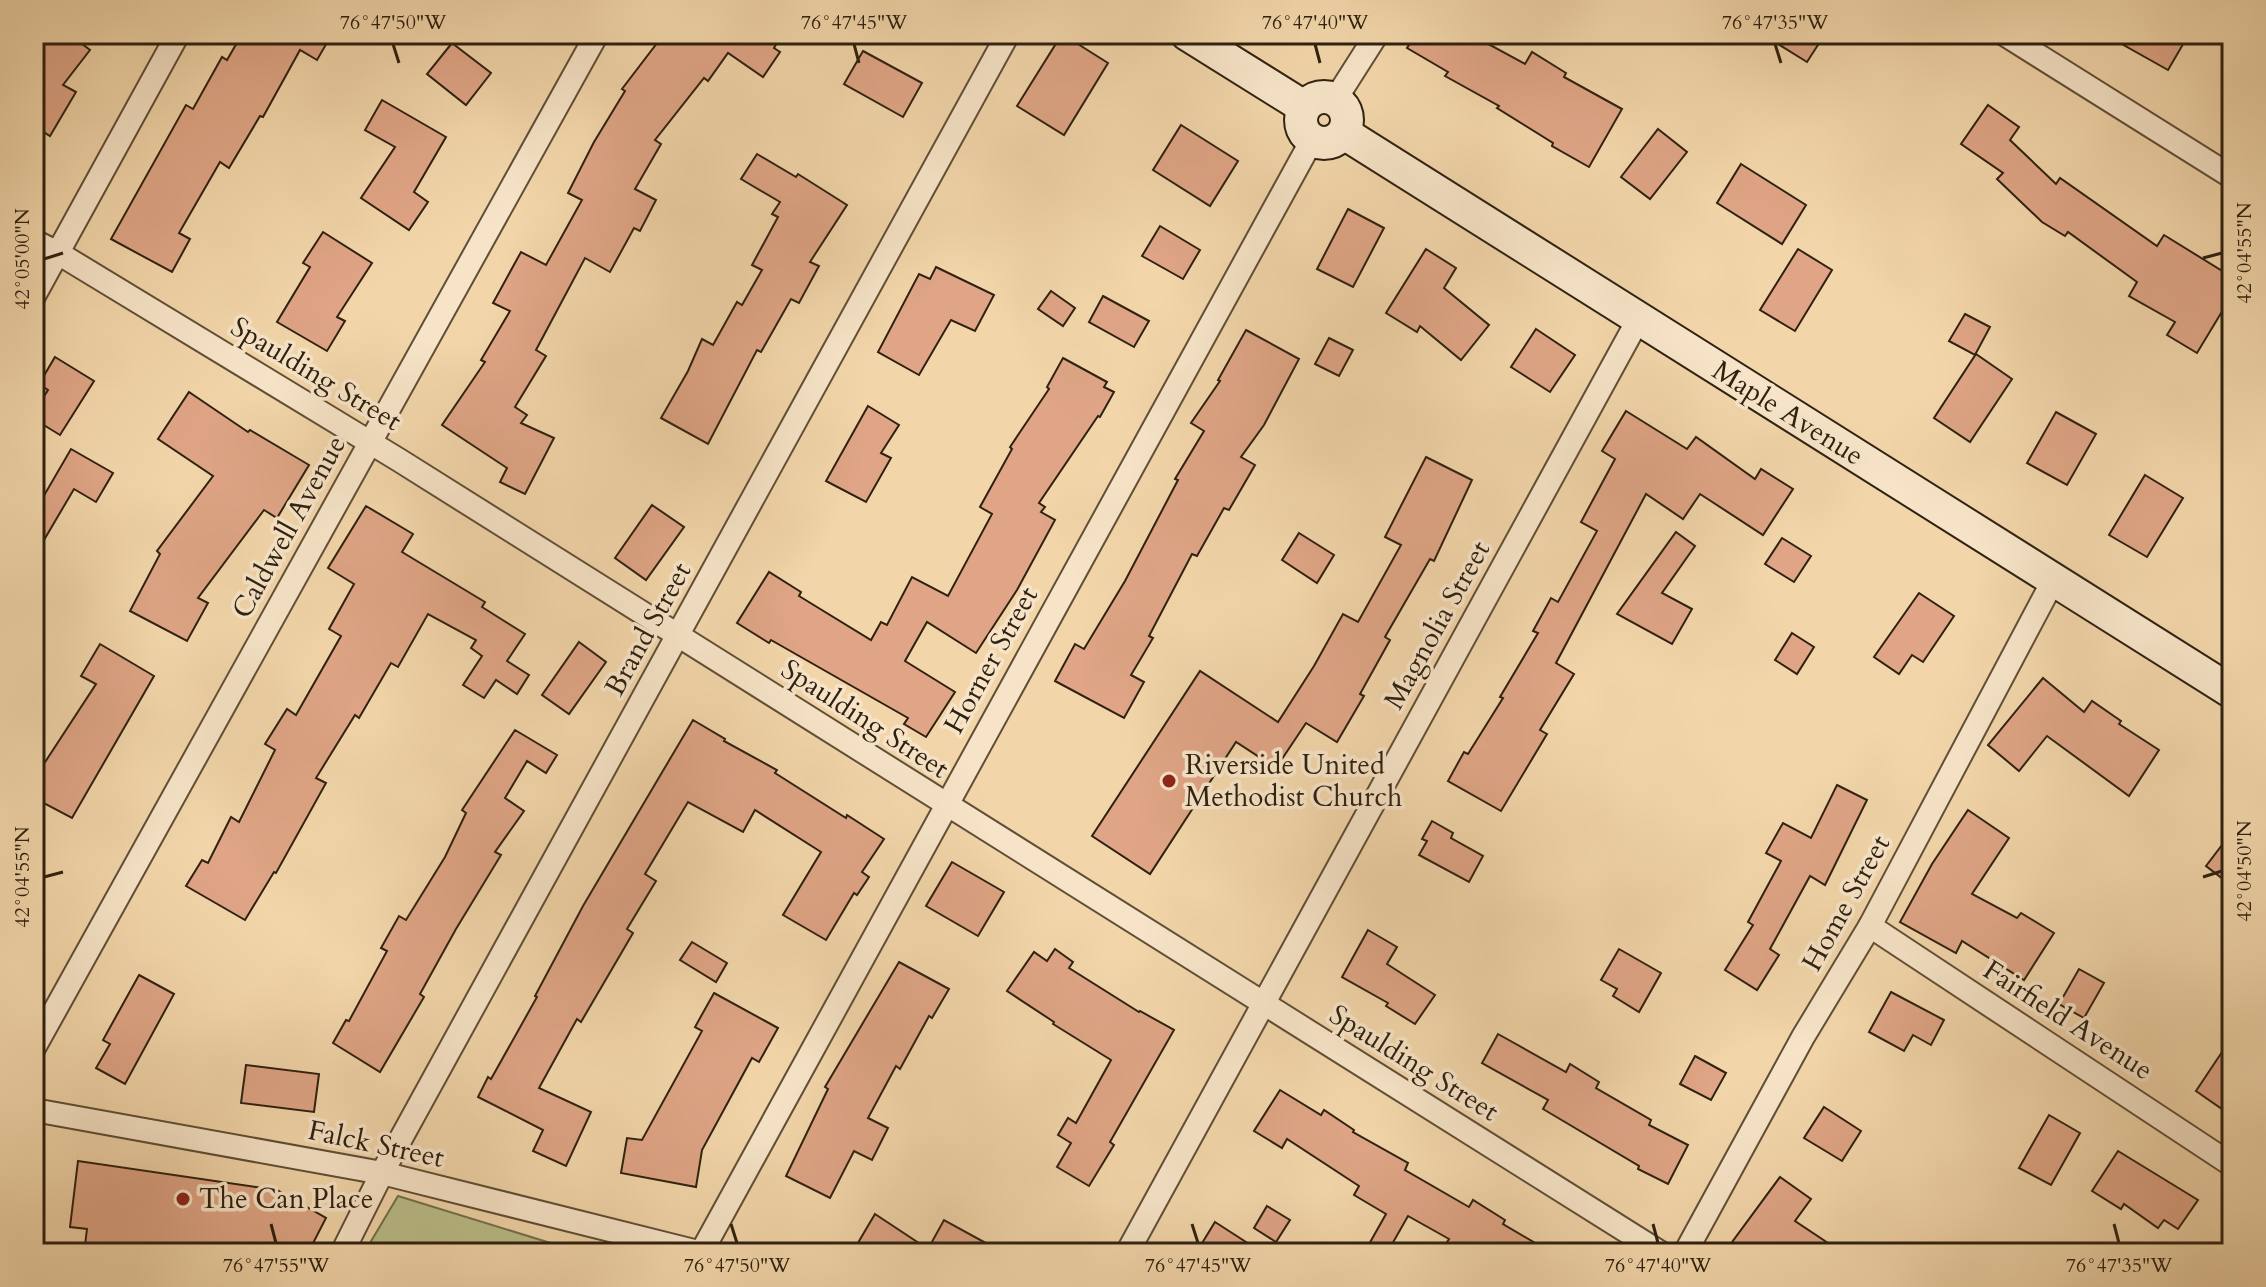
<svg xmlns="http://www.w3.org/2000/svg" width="2266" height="1287" font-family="Cardo,serif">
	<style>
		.green { fill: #babe89; stroke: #74704c; stroke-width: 2 }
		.building { fill: #dfa586; stroke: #2e2110; stroke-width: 2 }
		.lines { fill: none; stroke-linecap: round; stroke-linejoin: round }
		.street-casing { stroke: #5f4e36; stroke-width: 26 }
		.secondary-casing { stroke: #2e2110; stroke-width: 36 }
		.street { stroke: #f7e4c8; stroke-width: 22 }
		.secondary { stroke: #f7e4c8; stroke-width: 32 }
		.ticks { fill: none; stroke: #2e2110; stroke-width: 3 }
		.poi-dot { fill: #8f2418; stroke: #f7e4c8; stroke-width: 3 }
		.labels { text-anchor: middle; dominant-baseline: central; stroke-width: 7; stroke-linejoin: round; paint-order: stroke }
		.street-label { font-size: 28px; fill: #2e2110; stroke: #f7e4c8 }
		.poi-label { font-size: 28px; fill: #2e2110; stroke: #f7e4c8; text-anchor: start }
		.neatline { fill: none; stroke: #2e2110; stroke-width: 3 }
		.ticks-label { font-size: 20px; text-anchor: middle; fill: #2e2110 }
	</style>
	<rect width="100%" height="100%" fill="#f2d6aa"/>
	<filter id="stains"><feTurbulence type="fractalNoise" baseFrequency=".0025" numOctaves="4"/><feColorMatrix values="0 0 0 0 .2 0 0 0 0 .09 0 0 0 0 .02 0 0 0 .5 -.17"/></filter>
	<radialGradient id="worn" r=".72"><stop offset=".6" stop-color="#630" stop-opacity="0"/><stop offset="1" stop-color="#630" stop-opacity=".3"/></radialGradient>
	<!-- green -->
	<path class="green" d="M398 1196 583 1253H364Z"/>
	<!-- building -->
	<g class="building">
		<path d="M40 34H69L90 50 63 85 76 92 50 136 34 126V42Z"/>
		<path d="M242 34H332L317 60 300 50 263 117 260 116 229 168 220 162 179 233 190 239 172 272 111 239 186 105 193 109 222 57 227 60Z"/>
		<path d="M664 34H782L774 48 780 52 763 77 728 53 708 81 704 78 655 140 661 144 635 189 656 200 640 231 634 228 610 272 585 258 536 350 546 356 515 407 527 415 521 423 554 438 525 494 500 482 507 468 442 425 485 362 481 360 510 311 493 303 521 252 546 265 582 200 568 193 594 142 625 91 622 89Z"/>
		<path d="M1062 34 1108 63 1064 135 1017 106Z"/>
		<path d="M1416 34H1470L1525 64 1532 52 1566 73 1564 77 1622 109 1589 167 1552 146 1553 143 1497 108 1499 106 1445 76 1448 72 1407 48Z"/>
		<path d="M1762 34H1825L1807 62Z"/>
		<path d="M2104 34H2189L2168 70Z"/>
		<path d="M452 43 491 73 466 105 427 74Z"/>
		<path d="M863 51 922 83 903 117 844 84Z"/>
		<path d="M382 100 446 137 414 192 428 202 409 230 361 198 395 147 365 130Z"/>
		<path d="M1988 105 2019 127 2010 140 2056 184 2060 178 2157 246 2164 235 2232 277V295L2197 353 2167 335 2175 322 2129 296 2137 282 2068 232 2065 236 2042 222 1997 179 2003 173 1961 144Z"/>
		<path d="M1181 125 1238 161 1210 206 1153 170Z"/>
		<path d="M1658 129 1687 152 1650 199 1621 177Z"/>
		<path d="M757 154 796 177 798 174 847 205 810 262 819 266 799 303 791 299 761 352 757 350 708 444 661 418 688 371 702 339 713 345 737 302 742 305 762 270 752 265 778 217 772 214 780 202 741 179Z"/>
		<path d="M1741 164 1806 205 1782 244 1717 203Z"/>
		<path d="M1348 209 1384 228 1353 287 1317 269Z"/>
		<path d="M1160 226 1200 250 1183 279 1142 256Z"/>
		<path d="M323 232 372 263 337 317 345 321 327 351 277 322 310 267 303 263Z"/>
		<path d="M1426 249 1456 268 1444 288 1489 325 1461 360 1420 326 1417 332 1386 313Z"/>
		<path d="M1798 249 1832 270 1795 331 1760 310Z"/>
		<path d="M936 267 994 295 975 331 951 320 919 375 878 352 919 274 930 279Z"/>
		<path d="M1051 291 1075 308 1063 326 1038 309Z"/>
		<path d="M1103 296 1149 321 1134 347 1089 322Z"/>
		<path d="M1965 314 1990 327 1975 355 1949 341Z"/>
		<path d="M1536 329 1575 355 1550 392 1511 367Z"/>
		<path d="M1246 330 1299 359 1264 425 1241 457 1255 465 1229 510 1224 508 1197 556 1192 554 1149 636 1153 638 1131 675 1144 682 1124 718 1055 681 1075 644 1084 649 1125 581 1178 480 1175 479 1204 431 1191 423 1220 381 1218 380Z"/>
		<path d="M1329 338 1353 350 1339 376 1315 364Z"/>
		<path d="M1976 354 2012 379 1970 442 1934 418Z"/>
		<path d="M55 357 94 381 60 435 34 419V412L48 390 39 384Z"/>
		<path d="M1063 358 1107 382 1104 387 1114 392 1100 417 1098 416 1039 503 1045 507 1041 512 1055 520 1017 590 976 653 927 622 905 661 955 692 926 737 904 724 908 718 771 640 769 643 737 623 769 572 801 592 799 596 871 640 881 622 887 625 912 577 948 596 992 514 980 507 1012 449 1010 447 1049 389 1047 387Z"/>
		<path d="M189 392 248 432 250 430 309 465 277 518 264 510 198 598 208 603 187 641 130 611 160 554 157 551 213 476 158 439Z"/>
		<path d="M868 406 899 425 881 453 891 458 866 502 826 481Z"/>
		<path d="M1626 411 1687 449 1696 437 1755 479 1761 469 1793 489 1763 535 1700 494 1683 519 1646 494 1556 663 1574 674 1540 730 1547 734 1501 811 1448 781 1464 752 1468 754 1503 698 1500 697 1538 633 1533 631 1551 598 1558 602 1597 531 1581 522 1615 459 1602 451Z"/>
		<path d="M2056 412 2096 434 2067 485 2027 463Z"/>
		<path d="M71 449 113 473 96 502 74 489 34 557V495L42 499Z"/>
		<path d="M1426 457 1472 480 1434 561 1430 559 1385 637 1390 640 1360 694 1364 696 1337 742 1306 723 1276 768 1236 742 1150 874 1092 836 1200 671 1278 722 1314 666 1343 614 1358 622 1401 545 1385 537Z"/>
		<path d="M2145 475 2183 498 2147 557 2109 535Z"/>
		<path d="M652 505 684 527 646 580 615 558Z"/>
		<path d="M366 506 413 534 402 552 485 602 482 607 525 634 507 661 529 675 517 694 496 680 484 698 463 685 482 656 471 648 476 640 428 614 398 667 391 663 359 718 355 715 316 778 326 783 276 873 274 872 245 920 186 886 202 860 208 863 231 817 239 822 275 750 265 744 287 709 296 715 341 636 329 629 354 584 328 568Z"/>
		<path d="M1676 532 1695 546 1662 593 1692 609 1672 644 1617 614Z"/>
		<path d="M1299 533 1334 555 1317 583 1282 560Z"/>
		<path d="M1782 538 1811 556 1794 582 1765 564Z"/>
		<path d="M1919 593 1954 616 1923 662 1912 655 1899 674 1874 657Z"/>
		<path d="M1792 633 1814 647 1797 674 1775 660Z"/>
		<path d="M579 642 606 662 569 714 542 695Z"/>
		<path d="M100 644 154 676 72 818 34 798V779L96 684 81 676Z"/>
		<path d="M2043 678 2084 712 2092 701 2121 721 2119 724 2159 750 2129 796 2047 736 2019 771 1988 745Z"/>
		<path d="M693 720 725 739 724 741 777 770 775 773 846 818 847 815 884 839 862 872 869 877 857 895 854 893 826 940 783 915 821 852 755 810 743 832 688 802 645 874 656 881 627 929 633 933 581 1022 577 1019 539 1088 591 1112 566 1166 533 1151 543 1130 478 1097 488 1077 491 1079 537 997 535 996 583 906Z"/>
		<path d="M515 730 557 755 546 773 527 761 505 798 524 811 495 852 501 855 456 929 420 994 424 997 380 1072 333 1043 346 1020 349 1021 387 951 381 948 399 916 406 920 445 857 466 813 462 810Z"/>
		<path d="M1837 785 1867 800 1825 885 1810 876 1770 949 1779 955 1757 990 1725 970 1753 925 1748 922 1781 861 1766 853 1783 823 1811 838Z"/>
		<path d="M1968 810 2009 838 1972 894 2017 918 2021 913 2054 933 2024 980 1962 941 1956 953 1900 922 1932 864Z"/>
		<path d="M1432 821 1453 833 1451 838 1483 856 1469 882 1419 855 1427 841 1422 839Z"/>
		<path d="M2232 832V886L2206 866Z"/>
		<path d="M952 862 1004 892 978 936 926 906Z"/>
		<path d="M1368 930 1397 947 1387 964 1435 995 1415 1024 1386 1006 1388 1003 1342 977Z"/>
		<path d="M692 942 727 963 716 982 680 960Z"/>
		<path d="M1055 949 1073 962 1069 968 1139 1012 1140 1011 1174 1030 1110 1142 1114 1145 1089 1186 1057 1167 1071 1143 1058 1135 1068 1118 1076 1123 1111 1060 1053 1024 1054 1022 1007 991 1034 952 1047 961Z"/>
		<path d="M1619 949 1661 973 1639 1012 1613 996 1617 989 1601 980Z"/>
		<path d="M899 962 949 989 932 1018 929 1016 900 1069 896 1066 868 1118 888 1128 872 1160 854 1151 830 1198 786 1176 828 1089 825 1087Z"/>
		<path d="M2079 969 2104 983 2084 1018 2059 1004Z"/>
		<path d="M139 975 174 994 125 1084 96 1068 110 1044 103 1040Z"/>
		<path d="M1891 992 1944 1020 1931 1045 1913 1035 1904 1051 1869 1032Z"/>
		<path d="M714 993 778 1028 759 1062 752 1058 702 1150 696 1187 621 1173 627 1138 642 1140 702 1031 695 1027Z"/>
		<path d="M1498 1034 1566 1072 1570 1064 1599 1082 1596 1088 1651 1120 1649 1125 1688 1145 1668 1184 1638 1169 1639 1166 1543 1109 1548 1100 1482 1063Z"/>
		<path d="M2232 1037V1116L2196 1091Z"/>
		<path d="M1695 1056 1726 1073 1711 1100 1680 1084Z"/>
		<path d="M246 1065 319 1074 314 1112 241 1103Z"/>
		<path d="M1280 1090 1321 1115 1324 1110 1354 1130 1353 1132 1408 1163 1405 1170 1469 1207 1473 1200 1505 1220 1503 1224 1552 1253H1440L1449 1239 1408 1216 1387 1253H1364L1386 1214 1354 1195 1359 1186 1287 1139 1282 1148 1254 1131Z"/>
		<path d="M1824 1107 1861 1131 1842 1161 1804 1138Z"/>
		<path d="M2049 1115 2080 1133 2051 1185 2019 1168Z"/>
		<path d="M2118 1151 2198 1200 2178 1229 2164 1220 2158 1228 2124 1204 2121 1209 2092 1191Z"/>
		<path d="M78 1161 277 1190 326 1218 308 1253H84L87 1229 70 1227Z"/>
		<path d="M1780 1177 1811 1199 1795 1221 1843 1253H1724Z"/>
		<path d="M1267 1206 1290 1220 1276 1242 1254 1228Z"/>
		<path d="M875 1214 928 1249 944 1220 1004 1253H852Z"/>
		<path d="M1215 1222 1263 1253H1196Z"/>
	</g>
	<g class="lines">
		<!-- street casing -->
		<g class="street-casing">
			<g id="street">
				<path d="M2004 34 2232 177"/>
				<path d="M1335 100 1377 34"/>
				<path d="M34 241 58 253 399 460 1661 1253"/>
				<path d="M34 296 178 34"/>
				<path d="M1870 926 2232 1165"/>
				<path d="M34 1048 597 34"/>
				<path d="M34 1110 382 1173 702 1253"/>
				<path d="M342 1253 382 1173 1008 34"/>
				<path d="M701 1253 1312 140"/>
				<path d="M1127 1253 1638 320"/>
				<path d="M1685 1253 1803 1037 1870 926 2054 579"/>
			</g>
		</g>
		<!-- secondary casing -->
		<g class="secondary-casing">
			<g id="secondary">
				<path d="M1187 34 1304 107"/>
				<circle cx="1324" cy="120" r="23"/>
				<path d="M1344 133 2232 692"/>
			</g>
		</g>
		<!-- street -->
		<use href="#street" class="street"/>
		<!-- secondary -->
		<use href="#secondary" class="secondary"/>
	</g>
	<!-- ticks -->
	<path class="ticks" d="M393 44 399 63M854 44 859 63M1315 44 1320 63M1775 44 1781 63M2203 258 2222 253M44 259 63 253M44 877 63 872M2203 877 2222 871M271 1224 276 1243M731 1224 737 1243M1192 1224 1198 1243M1653 1224 1658 1243M2114 1224 2119 1243"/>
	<!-- markers -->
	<g class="poi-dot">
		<circle cx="1169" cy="781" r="8"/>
		<circle cx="183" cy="1199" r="8"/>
	</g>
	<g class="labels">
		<!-- street labels -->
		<g class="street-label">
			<text transform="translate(316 374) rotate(31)">Spaulding Street</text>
			<text transform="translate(1788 413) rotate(32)">Maple Avenue</text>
			<text transform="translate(289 527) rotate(-61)">Caldwell Avenue</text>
			<text transform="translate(1437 625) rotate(-61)">Magnolia Street</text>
			<text transform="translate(648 629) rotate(-61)">Brand Street</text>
			<text transform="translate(991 660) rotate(-61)">Horner Street</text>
			<text transform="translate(865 719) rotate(33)">Spaulding Street</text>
			<text transform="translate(1846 903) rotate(-61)">Home Street</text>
			<text transform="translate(2068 1020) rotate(33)">Fairfield Avenue</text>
			<text transform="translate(1414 1063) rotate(32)">Spaulding Street</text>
			<text transform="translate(376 1144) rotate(12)">Falck Street</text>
		</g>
		<!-- poi labels -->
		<g class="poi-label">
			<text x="1185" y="765">Riverside United<tspan x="1185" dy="32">Methodist Church</tspan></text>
			<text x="199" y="1199">The Can Place</text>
		</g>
	</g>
	<!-- margin -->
	<rect width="2266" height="1287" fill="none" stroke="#f2d6aa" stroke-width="88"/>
	<rect x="44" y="44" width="2178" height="1199" class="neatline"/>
	<g class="ticks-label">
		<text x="393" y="29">76°47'50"W</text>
		<text x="854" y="29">76°47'45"W</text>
		<text x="1315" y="29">76°47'40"W</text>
		<text x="1775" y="29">76°47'35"W</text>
		<text transform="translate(2244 253) rotate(-90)" y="7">42°04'55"N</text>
		<text transform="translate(22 259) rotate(-90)" y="7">42°05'00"N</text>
		<text transform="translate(2244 871) rotate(-90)" y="7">42°04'50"N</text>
		<text transform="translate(22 877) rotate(-90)" y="7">42°04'55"N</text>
		<text x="276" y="1272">76°47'55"W</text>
		<text x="737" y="1272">76°47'50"W</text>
		<text x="1198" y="1272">76°47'45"W</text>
		<text x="1658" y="1272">76°47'40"W</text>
		<text x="2119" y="1272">76°47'35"W</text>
	</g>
	<rect width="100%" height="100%" filter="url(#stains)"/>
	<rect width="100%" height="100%" fill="url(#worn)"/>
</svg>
